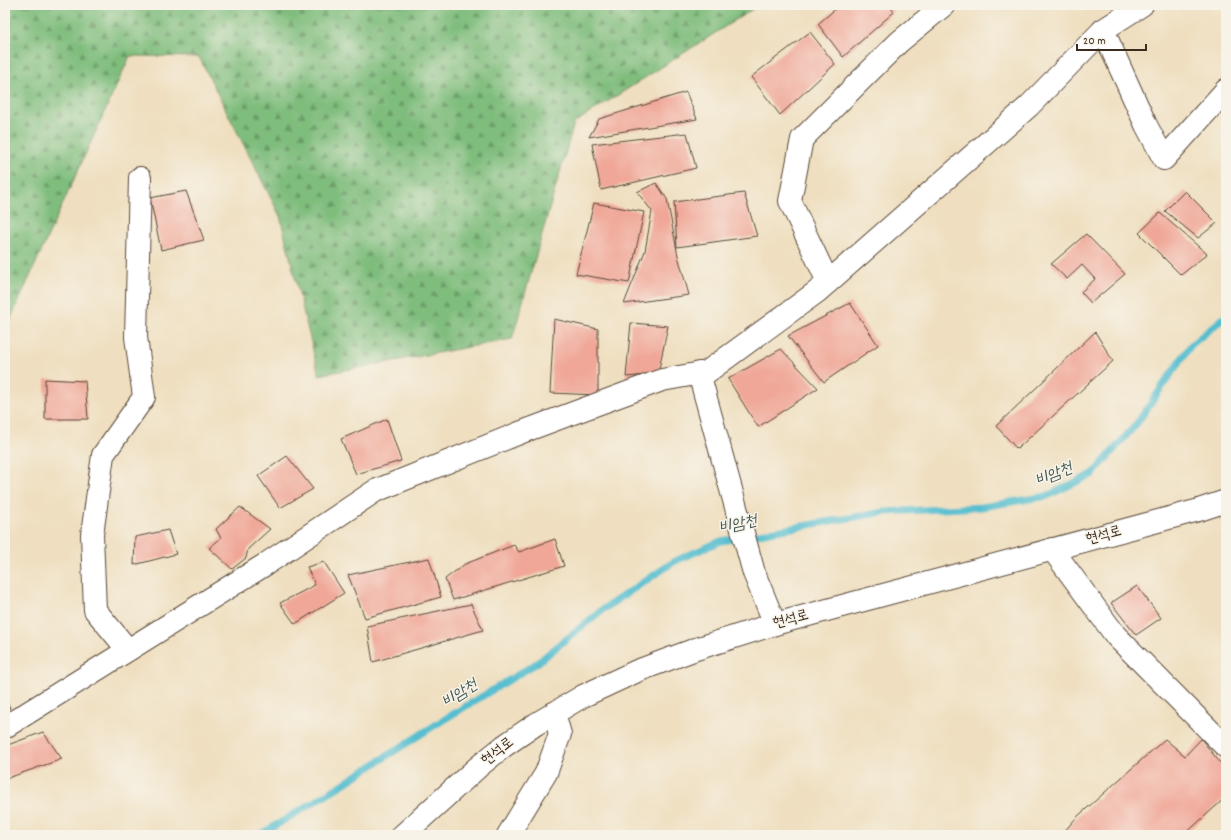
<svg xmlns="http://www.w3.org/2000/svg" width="1231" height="840" font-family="Dekko,'Poor Story',sans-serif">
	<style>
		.forest { fill: url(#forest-firs); stroke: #5d744e }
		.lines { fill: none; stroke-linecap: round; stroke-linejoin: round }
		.stream { stroke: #54becf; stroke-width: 7 }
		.building { fill: #f0a798 }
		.minor-casing { stroke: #564536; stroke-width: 24 }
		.minor { stroke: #fff; stroke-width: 22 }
		.labels { text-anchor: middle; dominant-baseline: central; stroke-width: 3; stroke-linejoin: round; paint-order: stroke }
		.street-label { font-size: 15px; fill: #3b2a1e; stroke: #f7f3e8 }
		.water-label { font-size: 16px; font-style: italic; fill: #425653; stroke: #f7f3e8 }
	</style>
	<defs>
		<pattern id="forest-firs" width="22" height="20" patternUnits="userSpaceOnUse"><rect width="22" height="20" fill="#7fbd7d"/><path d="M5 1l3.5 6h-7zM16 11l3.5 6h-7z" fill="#699a66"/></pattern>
	</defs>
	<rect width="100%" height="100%" fill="#f7f3e8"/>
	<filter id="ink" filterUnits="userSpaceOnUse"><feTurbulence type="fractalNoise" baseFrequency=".025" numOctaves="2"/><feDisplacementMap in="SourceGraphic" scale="8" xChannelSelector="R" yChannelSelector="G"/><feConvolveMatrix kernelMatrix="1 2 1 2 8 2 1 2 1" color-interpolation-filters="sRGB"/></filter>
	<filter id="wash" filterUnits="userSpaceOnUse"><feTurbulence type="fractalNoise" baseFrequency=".012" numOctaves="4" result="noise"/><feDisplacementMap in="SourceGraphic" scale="16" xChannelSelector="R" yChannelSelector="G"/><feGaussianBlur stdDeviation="0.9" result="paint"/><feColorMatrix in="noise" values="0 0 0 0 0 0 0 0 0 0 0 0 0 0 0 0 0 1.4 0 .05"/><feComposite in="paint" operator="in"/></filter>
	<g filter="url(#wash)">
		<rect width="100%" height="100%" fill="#efdfc0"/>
		<!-- forest -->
		<path class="forest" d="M5 5H759L574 123 512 339 319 375 280 216 199 57 130 56 5 331Z"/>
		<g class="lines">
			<!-- stream -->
			<path class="stream" d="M260 835 340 786 440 722 537 663 602 610 675 561 721 541 825 522 885 512 982 507 1047 496 1093 474 1137 423 1191 345 1226 316"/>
		</g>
		<g id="blocks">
			<!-- building -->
			<g class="building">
				<path d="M840 5H889L894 12 843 57 818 24Z"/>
				<path d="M810 32 835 64 780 115 751 77Z"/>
				<path d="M686 92 697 119 589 137 599 119Z"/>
				<path d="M687 133 696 168 601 190 592 144Z"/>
				<path d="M656 183 667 199 678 256 689 295 624 304 645 251 652 211 637 192Z"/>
				<path d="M186 191 204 240 161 250 150 198Z"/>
				<path d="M1185 191 1217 223 1198 238 1165 211Z"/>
				<path d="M744 193 757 236 677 247 674 202Z"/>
				<path d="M594 203 644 212 629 283 576 274Z"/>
				<path d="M1160 213 1207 254 1181 275 1139 233Z"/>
				<path d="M1086 234 1125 274 1091 303 1081 292 1095 279 1082 265 1067 279 1051 264Z"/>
				<path d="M850 303 878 345 824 382 788 336Z"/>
				<path d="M554 319 598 329V395L550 393Z"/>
				<path d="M631 323 668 326 658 374 626 377Z"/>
				<path d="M1095 332 1113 361 1017 449 996 426Z"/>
				<path d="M781 349 818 388 758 427 728 379Z"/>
				<path d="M45 379 85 381 88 419H45Z"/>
				<path d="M387 419 401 461 356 474 341 439Z"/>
				<path d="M287 456 313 489 280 508 258 476Z"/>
				<path d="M240 507 270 529 248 549 246 558 232 569 209 548 221 538 216 529Z"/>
				<path d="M168 530 176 554 134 565 135 537Z"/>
				<path d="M555 539 564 566 453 600 445 579 465 564 514 545 519 552Z"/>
				<path d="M429 558 441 597 365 618 348 575Z"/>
				<path d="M324 562 344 593 295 624 280 603 315 585 307 567Z"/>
				<path d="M1137 586 1161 618 1136 635 1111 603Z"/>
				<path d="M471 604 483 630 373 662 367 626Z"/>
				<path d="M5 697 10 708 5 711Z"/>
				<path d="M43 732 62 759 5 779V746Z"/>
				<path d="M1165 739 1185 756 1201 739 1226 770V797L1184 835H1061L1077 817Z"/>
			</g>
		</g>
	</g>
	<g filter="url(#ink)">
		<use href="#blocks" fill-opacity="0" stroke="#564536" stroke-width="1"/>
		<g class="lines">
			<!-- minor casing -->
			<g class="minor-casing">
				<g id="minor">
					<path d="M1103 30 1146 125 1164 159 1226 90"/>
					<path d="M828 282 790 201 802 139 899 42 944 5"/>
					<path d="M699 373 754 573 775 624"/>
					<path d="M1052 549 1116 636 1226 747"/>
					<path d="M128 650 95 610 92 535 103 455 144 397 136 337 140 178"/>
					<path d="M5 727 266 564 375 491 522 432 662 380 707 372 818 291 1029 106 1103 30 1142 5"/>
					<path d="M403 835 478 767 504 746 536 724 583 696 637 671 696 649 775 624 1199 510 1226 501"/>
					<path d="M508 835 546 773 560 734 554 713"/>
				</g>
			</g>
			<!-- minor -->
			<use href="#minor" class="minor"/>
		</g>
	</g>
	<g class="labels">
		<!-- street labels -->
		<g class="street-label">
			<text transform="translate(1104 536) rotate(-15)">현석로</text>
			<text transform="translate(791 620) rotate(-15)">현석로</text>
			<text transform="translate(498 752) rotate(-38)">현석로</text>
		</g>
		<!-- water labels -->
		<g class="water-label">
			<text transform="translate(1054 475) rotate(-22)">비암천</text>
			<text transform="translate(738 525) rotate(-12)">비암천</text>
			<text transform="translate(460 694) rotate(-32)">비암천</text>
		</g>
	</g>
	<!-- margin -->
	<rect width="1231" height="840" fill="none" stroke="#f7f3e8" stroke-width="20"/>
	<!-- scale -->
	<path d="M1077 44v6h69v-6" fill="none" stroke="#3b2a1e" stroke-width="2"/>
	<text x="1083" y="44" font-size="12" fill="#3b2a1e" stroke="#f7f3e8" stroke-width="3" paint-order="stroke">20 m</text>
</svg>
